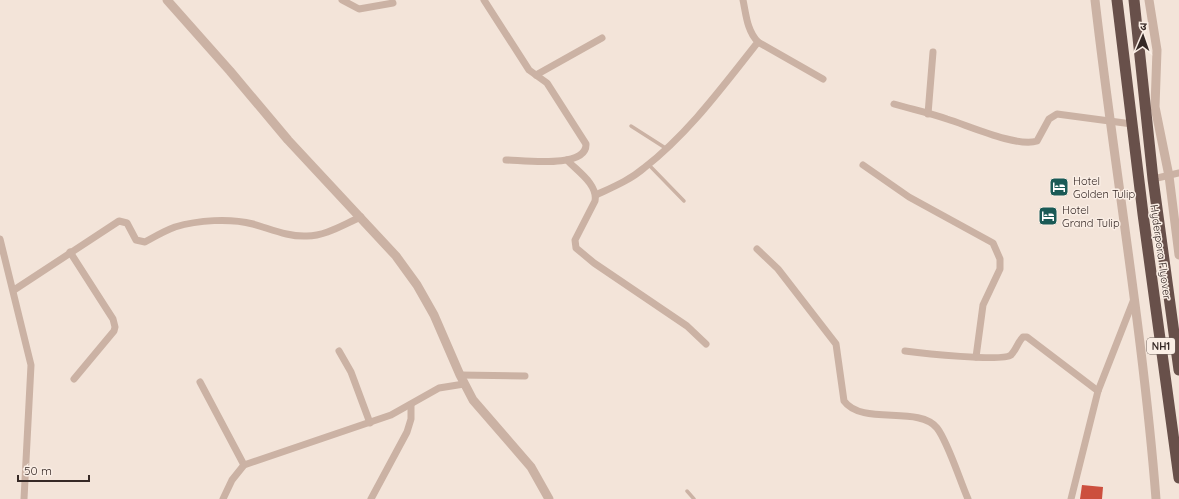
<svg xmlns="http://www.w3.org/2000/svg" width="1179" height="499" font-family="Quicksand,'Noto Sans Devanagari',sans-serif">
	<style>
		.building { fill: #cc4f3e }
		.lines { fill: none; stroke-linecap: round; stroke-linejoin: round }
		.service { stroke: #cbb2a4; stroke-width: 3.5 }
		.minor { stroke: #cbb2a4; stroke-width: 7 }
		.tertiary { stroke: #cbb2a4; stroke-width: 9 }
		.trunk { stroke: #68504a; stroke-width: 11 }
		.labels { text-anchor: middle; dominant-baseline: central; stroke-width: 3; stroke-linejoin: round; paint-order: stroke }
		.shield { fill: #faeee5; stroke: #71645f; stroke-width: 1 }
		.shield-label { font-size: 10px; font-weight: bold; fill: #362926 }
		.poi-label { font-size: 11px; fill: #362926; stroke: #faeee5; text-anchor: start }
		.street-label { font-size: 11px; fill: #362926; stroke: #faeee5 }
	</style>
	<rect width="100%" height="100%" fill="#f3e4d9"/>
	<!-- building -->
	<path class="building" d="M1082 485 1103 487 1102 499H1080Z"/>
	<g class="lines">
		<!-- service -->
		<g class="service">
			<path d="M631 126 667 149"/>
			<path d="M649 165 684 201"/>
			<path d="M687 491 694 499"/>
		</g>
		<!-- minor -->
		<g class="minor">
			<path d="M342 0 359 9 393 3"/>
			<path d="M484 0 529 70 547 83 586 144C587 169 522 160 506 160"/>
			<path d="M758 42 823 79"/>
			<path d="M536 75 602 38"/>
			<path d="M894 104C911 109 930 113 947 119 967 125 1018 148 1037 141L1049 119 1057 114 1132 124"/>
			<path d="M928 114 933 52"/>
			<path d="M567 160C577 171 598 184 595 201L575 240 576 248 594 263 687 326 706 344"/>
			<path d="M863 165 909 197 993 243 1000 259V269L983 305 976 357"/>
			<path d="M1153 179 1179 173"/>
			<path d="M596 195C613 187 630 180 644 168 689 133 723 86 758 42 747 31 746 14 743 0"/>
			<path d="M0 239 31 365 24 499"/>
			<path d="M757 249 778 269 836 344 844 401C862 426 919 405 937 428 948 442 960 481 968 499"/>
			<path d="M70 252 113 319 115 327 114 331 74 379"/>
			<path d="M14 290 119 221 127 223 136 240 145 242C154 237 164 231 175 227 198 220 230 218 253 224 271 229 288 237 307 236 326 236 344 224 361 217"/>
			<path d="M339 351 351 372 370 423"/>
			<path d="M905 351C920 353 1002 362 1011 355 1016 350 1018 342 1023 337H1027L1098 391"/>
			<path d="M460 375 525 376"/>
			<path d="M200 382 244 465"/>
			<path d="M223 499 232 480 244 465 391 415 439 388 464 384"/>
			<path d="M371 499 407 432 411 419V405"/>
			<path d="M1071 499 1098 391 1134 299"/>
		</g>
		<!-- tertiary -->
		<g class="tertiary">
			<path d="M167 0 230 71 288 140 396 256 417 285 434 315 460 375 473 400 531 467 549 499"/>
			<path d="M1095 0C1114 166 1143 332 1156 499"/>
			<path d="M1149 0 1157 50 1155 107 1169 176 1179 255"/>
		</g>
		<!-- trunk -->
		<g class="trunk">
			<path d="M1117 0 1143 214 1179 478"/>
			<path d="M1134 0 1153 179 1179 370"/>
		</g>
	</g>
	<!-- icons -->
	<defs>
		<g id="hotel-square" transform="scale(1)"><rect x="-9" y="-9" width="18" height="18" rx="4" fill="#1a5a56" stroke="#faeee5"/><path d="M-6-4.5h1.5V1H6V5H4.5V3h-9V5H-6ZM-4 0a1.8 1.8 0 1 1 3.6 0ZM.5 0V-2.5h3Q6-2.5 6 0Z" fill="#fff"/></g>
	</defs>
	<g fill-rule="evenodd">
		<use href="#hotel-square" x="1059" y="187"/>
		<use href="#hotel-square" x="1048" y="216"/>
	</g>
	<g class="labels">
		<!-- shield labels -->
		<rect class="shield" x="1147" y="338" width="28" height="16" rx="3"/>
		<g class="shield-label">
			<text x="1161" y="346">NH1</text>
		</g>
		<!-- poi labels -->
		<g class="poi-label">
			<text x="1073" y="181">Hotel<tspan x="1073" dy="13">Golden Tulip</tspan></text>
			<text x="1062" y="210">Hotel<tspan x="1062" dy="13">Grand Tulip</tspan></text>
		</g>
		<!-- street labels -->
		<g class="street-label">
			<text transform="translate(1161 252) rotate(82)">Hyderpora Flyover</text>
		</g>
	</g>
	<!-- north arrow -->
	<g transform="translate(1143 36) rotate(2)" stroke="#faeee5" stroke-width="3" paint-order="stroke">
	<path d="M0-3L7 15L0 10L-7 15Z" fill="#362926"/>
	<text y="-6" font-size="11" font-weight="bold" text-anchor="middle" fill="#362926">उ</text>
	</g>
	<!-- scale -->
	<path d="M18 475v6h71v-6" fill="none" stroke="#362926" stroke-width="2"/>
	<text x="24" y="475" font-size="12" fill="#362926" stroke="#faeee5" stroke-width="3" paint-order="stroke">50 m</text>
</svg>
